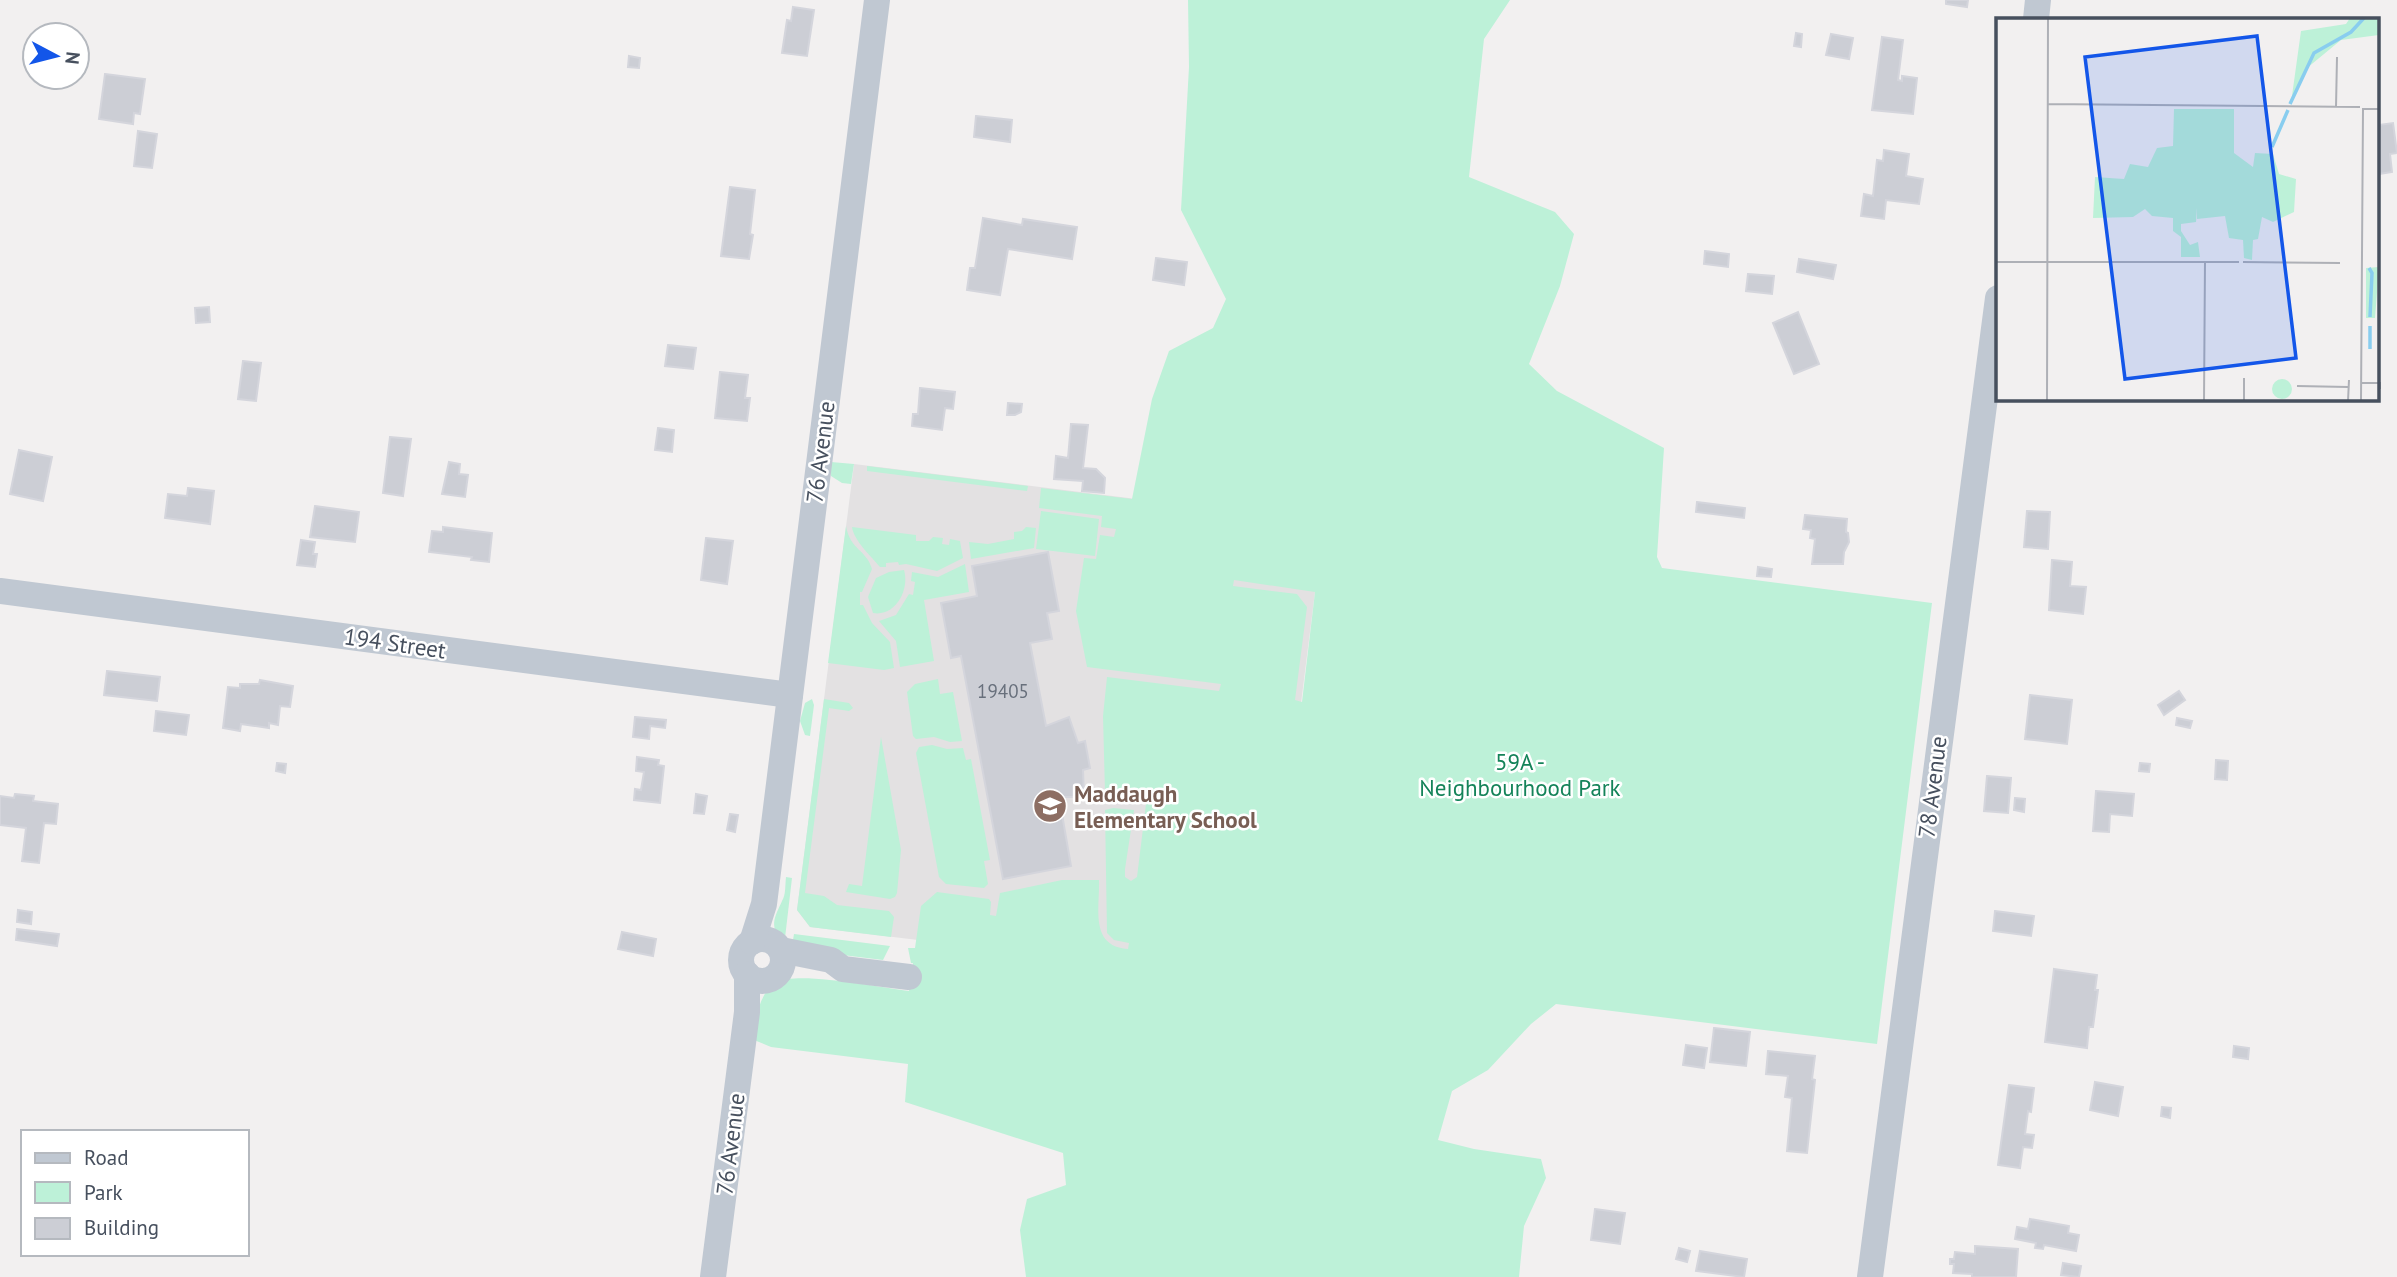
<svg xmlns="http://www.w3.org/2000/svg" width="2397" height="1277" font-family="'PT Sans',sans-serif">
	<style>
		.education { fill: #e3e1e2 }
		.green { fill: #bdf1d8; fill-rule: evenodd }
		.building { fill: #ccced5; stroke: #d4d5dc; stroke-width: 2 }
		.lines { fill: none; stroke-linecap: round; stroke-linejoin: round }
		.minor { stroke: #c0c8d2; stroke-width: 26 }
		.labels { text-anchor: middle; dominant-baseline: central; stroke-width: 5; stroke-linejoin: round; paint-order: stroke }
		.number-label { font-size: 19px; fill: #68707c }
		.street-label { font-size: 23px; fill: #47505e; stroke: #fff }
		.park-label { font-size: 23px; fill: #148359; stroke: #fff }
		.education-label { font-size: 23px; font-weight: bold; fill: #785e54; stroke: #fff; text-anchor: start }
		.inset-river { fill: none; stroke: #89cdef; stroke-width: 3.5 }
		.inset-road { fill: none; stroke: #aeb0b6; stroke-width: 2 }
		.view { fill: #1356e9; fill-opacity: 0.15; stroke: #1356e9; stroke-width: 3.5 }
		.inset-edge { fill: none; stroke: #47505e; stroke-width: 3.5 }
	</style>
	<rect width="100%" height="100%" fill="#f2f0f0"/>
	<!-- education -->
	<path class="education" d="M854 464 1241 512 1315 592 1266 982 810 927 797 910Z"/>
	<!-- green -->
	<g class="green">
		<path d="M1188 0H1510L1484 39 1469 177 1555 212 1574 234 1560 286 1529 364 1557 391 1664 448 1657 557 1662 568 1932 603 1877 1044 1556 1004 1531 1024 1488 1070 1452 1091 1438 1140 1474 1149 1541 1159 1546 1178 1524 1226 1519 1277H1026L1020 1230 1027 1199 1066 1185 1063 1153 905 1102 908 1064 771 1047 754 1040C756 1020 757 993 778 982 798 971 883 988 909 991L913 963H911L908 948H915L921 906 937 892 989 899 991 902 990 915 996 916 1000 893 1062 880H1099C1100 908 1089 946 1128 949L1129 943 1114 940 1107 933 1105 810 1113 808 1134 810 1125 869V877L1131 881 1137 877 1146 804 1140 803 1141 791 1135 790 1134 802 1111 799 1105 792 1103 716 1107 677 1219 691 1221 684 1087 667 1076 611 1084 558 1096 559 1100 535 1114 537 1116 529 1101 527 1102 516 1039 508 1041 488 1132 499 1152 399 1169 351 1213 328 1226 299 1181 210 1189 67ZM1234 580 1315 592 1302 702 1295 700 1307 607 1297 594 1233 586Z"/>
		<path d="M831 462 854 464 851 484 842 483 831 476Z"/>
		<path d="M867 466 1028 486 1027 491 867 471Z"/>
		<path d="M1041 511 1099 519 1095 556 1036 549Z"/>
		<path d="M846 526C850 550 867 550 872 569L862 592H860V605H863L872 623 890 642 894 668 884 670 828 663Z"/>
		<path d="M852 527 916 535V541H929L933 537 943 538 942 544 949 545 950 539 960 541 963 558 937 571 906 564 899 565 898 562 886 563V567H880C871 556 854 541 852 527Z"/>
		<path d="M1026 527 1036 528 1034 548 971 559 969 542 988 544 1014 539V532L1022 531Z"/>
		<path d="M965 564 969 592 924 600 934 661 900 667 896 641 879 621 896 615 909 594 913 595 915 582 911 581 912 572 938 577Z"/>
		<path d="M904 570C910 590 895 617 873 613L868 597 876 578 889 572Z"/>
		<path d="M938 679 940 694 953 692 962 741 950 742 934 737 916 739 913 736 907 692 915 684Z"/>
		<path d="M812 699 814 705 810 736 805 735 800 721 805 703Z"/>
		<path d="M824 699 849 703 853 708 849 711 829 708 805 893 824 896 837 905 889 911 894 917 891 937 810 927 797 910Z"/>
		<path d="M881 737 901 850 897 893 895 897 890 899 846 892 849 884 862 886Z"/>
		<path d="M932 745 947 749 963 748 966 760 971 759 990 860 984 861 988 884 984 888 946 884 939 877 916 753 919 747Z"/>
		<path d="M786 877 792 878 785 938 781 941C769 924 775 917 782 901 786 895 785 885 786 877Z"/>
		<path d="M794 934 890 946 883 960 802 950 793 940Z"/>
	</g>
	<!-- building -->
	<g class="building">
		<path d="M1946 0H1968L1967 7 1946 4Z"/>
		<path d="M793 7 814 10 807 56 782 53 787 20 791 21Z"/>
		<path d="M1796 33 1802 34 1801 47 1794 46Z"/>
		<path d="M1831 34 1853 38 1849 59 1826 55Z"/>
		<path d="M1882 37 1903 40 1898 80 1902 81V76L1917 78 1913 114 1872 110Z"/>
		<path d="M629 56 640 58 639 68 628 67Z"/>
		<path d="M105 74 145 79 140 114 134 113 133 124 99 119Z"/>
		<path d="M976 116 1012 120 1010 142 974 137Z"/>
		<path d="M2393 123 2397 153 2390 154 2392 172 2379 174 2378 125Z"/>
		<path d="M138 131 157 134 152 168 134 166Z"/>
		<path d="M1884 150 1909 154 1906 176 1923 179 1919 204 1886 200 1884 219 1861 216 1864 194 1873 196 1877 160 1883 161Z"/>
		<path d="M730 187 755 190 750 234 753 235 749 259 721 256Z"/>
		<path d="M983 218 1022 225 1023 219 1077 227 1072 259 1008 249 1000 295 967 290 970 268H975Z"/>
		<path d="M1705 251 1729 254 1728 267 1704 264Z"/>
		<path d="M1156 258 1187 262 1184 285 1153 280Z"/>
		<path d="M1799 259 1836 265 1833 279 1797 272Z"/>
		<path d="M1748 274 1774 276 1772 294 1746 291Z"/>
		<path d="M209 307 210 322 196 323 195 308Z"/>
		<path d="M1798 312 1819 364 1794 374 1773 323Z"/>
		<path d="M668 345 696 348 693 369 665 366Z"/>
		<path d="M243 361 261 363 256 401 238 399Z"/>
		<path d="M720 372 748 375 745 398H750L747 421 715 418Z"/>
		<path d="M920 388 955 392 953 409 945 408 942 430 912 426 913 414H918Z"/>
		<path d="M1008 403 1022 404 1021 412 1015 415H1007Z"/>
		<path d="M1071 424 1088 425 1083 468 1096 469 1105 478 1104 493 1082 491 1083 481 1054 479 1056 456 1068 458Z"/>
		<path d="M658 428 674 430 672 452 655 450Z"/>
		<path d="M390 437 411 439 403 496 383 493Z"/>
		<path d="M19 450 52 457 43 501 10 494Z"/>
		<path d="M449 462 460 464 459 474 468 475 465 497 442 494Z"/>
		<path d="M188 488 214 491 210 524 165 518 168 494 187 496Z"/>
		<path d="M1697 502 1745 508 1744 518 1696 512Z"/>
		<path d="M315 506 359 512 355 542 310 537Z"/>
		<path d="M2027 511 2050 512 2048 549 2024 547Z"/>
		<path d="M1805 515 1847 519 1846 532 1848 533 1849 542 1844 552 1843 564H1812L1815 539 1810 538 1811 530 1803 529Z"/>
		<path d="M443 527 492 533 489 562 471 560 472 557 429 552 432 531 443 532Z"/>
		<path d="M706 538 733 541 727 584 701 580Z"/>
		<path d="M301 540 315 542 313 554H317L315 567 297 565Z"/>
		<path d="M1048 552 1059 611 1047 613 1052 639 1030 643 1046 726 1069 717 1078 743 1085 741 1090 768 1083 770 1084 797H1059L1071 866 1003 879 961 656 951 658 941 603 977 596 972 566Z"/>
		<path d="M2052 560 2072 562 2070 586 2086 587 2083 614 2049 610Z"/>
		<path d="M1758 567 1772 569 1771 577 1757 576Z"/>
		<path d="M107 671 160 677 157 701 104 695Z"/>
		<path d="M260 680 293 686 290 707 280 706 278 725 269 723V728L241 724 240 731 223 728 228 687 240 688V684H259Z"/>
		<path d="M2179 691 2185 700 2164 715 2158 705Z"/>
		<path d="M2030 695 2072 700 2067 744 2025 739Z"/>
		<path d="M156 711 189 715 186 735 154 731Z"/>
		<path d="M635 717 666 720 665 728 650 726 649 739 633 737Z"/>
		<path d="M2177 718 2192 721 2190 728 2176 725Z"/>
		<path d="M637 757 659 760 658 765 664 766 660 803 634 800 635 789 641 790 644 772 636 771Z"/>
		<path d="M2216 760 2228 761 2227 780 2215 779Z"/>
		<path d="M277 763 286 764 285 773 276 771Z"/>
		<path d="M2140 763 2150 764 2149 772 2139 771Z"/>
		<path d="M1987 776 2011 778 2008 813 1984 811Z"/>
		<path d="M2096 791 2134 794 2132 816 2110 814 2109 832 2093 831Z"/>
		<path d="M15 794 34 796 33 801 58 804 56 824 44 823 39 863 22 861 26 828 0 825V796L14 798Z"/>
		<path d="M696 794 707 796 704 814 694 813Z"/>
		<path d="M2015 798 2025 799 2024 812 2014 810Z"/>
		<path d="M730 814 738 815 735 832 727 830Z"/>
		<path d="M18 910 32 912 31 924 17 922Z"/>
		<path d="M1995 911 2034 916 2031 936 1993 931Z"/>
		<path d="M17 929 59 934 57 946 16 940Z"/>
		<path d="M622 932 656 939 653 956 618 949Z"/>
		<path d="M2054 969 2097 975 2095 990H2098L2093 1027H2089L2087 1048 2045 1042Z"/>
		<path d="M1714 1028 1750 1032 1746 1066 1710 1062Z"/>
		<path d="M1686 1045 1707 1048 1704 1068 1683 1065Z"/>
		<path d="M2234 1046 2249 1048 2248 1059 2233 1057Z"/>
		<path d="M1768 1051 1815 1056 1812 1079 1815 1080 1807 1153 1787 1151 1792 1098 1785 1097 1788 1076 1766 1074Z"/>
		<path d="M2095 1082 2123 1087 2118 1116 2090 1110Z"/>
		<path d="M2009 1085 2034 1088 2031 1112 2028 1111 2025 1134 2034 1135 2032 1148 2023 1147 2020 1168 1998 1165Z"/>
		<path d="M2162 1107 2171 1108 2170 1118 2161 1116Z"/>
		<path d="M1595 1209 1625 1213 1620 1244 1591 1240Z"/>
		<path d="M2030 1219 2069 1226 2068 1233 2079 1235 2076 1251 2044 1245 2043 1249 2035 1248 2036 1243 2015 1239 2017 1227 2028 1229Z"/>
		<path d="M1975 1246 2018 1249 2016 1277H1972V1274L1953 1273 1954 1264H1950V1259H1954L1955 1252 1975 1254Z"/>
		<path d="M1679 1248 1690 1251 1687 1262 1676 1259Z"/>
		<path d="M1700 1251 1747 1259 1744 1277 1696 1271Z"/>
		<path d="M2063 1263 2081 1266 2079 1277 2061 1275Z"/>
	</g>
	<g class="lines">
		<!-- minor -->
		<g class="minor">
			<path d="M2036 19 2038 0"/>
			<path d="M0 591 790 695"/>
			<circle cx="762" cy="960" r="21"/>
			<path d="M752 942 764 904 877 0"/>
			<path d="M781 950 831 960 843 969 909 977"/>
			<path d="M713 1277 747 1012V974"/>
			<path d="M1870 1277 1998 298"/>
		</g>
	</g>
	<!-- icons -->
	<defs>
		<g id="school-disc" transform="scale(1.75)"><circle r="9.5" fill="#8d6e63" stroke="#fff"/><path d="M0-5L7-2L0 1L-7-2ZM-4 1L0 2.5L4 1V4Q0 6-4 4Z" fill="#fff"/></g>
	</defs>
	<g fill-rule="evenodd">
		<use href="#school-disc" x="1050" y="806"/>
	</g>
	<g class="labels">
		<!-- number labels -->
		<g class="number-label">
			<text x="1003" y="691">19405</text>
		</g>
		<!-- street labels -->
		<g class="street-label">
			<text transform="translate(820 452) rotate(-83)">76 Avenue</text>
			<text transform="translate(395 643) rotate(8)">194 Street</text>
			<text transform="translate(1932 787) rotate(-83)">78 Avenue</text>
			<text transform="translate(730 1144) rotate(-83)">76 Avenue</text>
		</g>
		<!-- park labels -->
		<g class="park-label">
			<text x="1520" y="761">59A -<tspan x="1520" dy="26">Neighbourhood Park</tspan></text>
		</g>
		<!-- education labels -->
		<g class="education-label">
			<text x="1074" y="793">Maddaugh<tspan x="1074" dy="26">Elementary School</tspan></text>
		</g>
	</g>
	<!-- overview -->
	<g transform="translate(1996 18)">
		<rect width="383" height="383" fill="#f2f0f0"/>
		<path d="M354 0H383V17L345 22 311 50 295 85 305 13 350 6ZM178 91H238V135L257 149 259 135 277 136 283 156 300 161 298 194 277 204 266 199 262 221 257 222 256 242 248 240 247 222 233 220 229 198 201 201V190L200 204 185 206V213L194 227 202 224 204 239H185V219L177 213V200L156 198 149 191 137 199 97 200 99 159 128 161 134 146 152 149 161 130 177 128ZM383 249 379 300H370V250ZM276 371a10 10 0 1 1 20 0a10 10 0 1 1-20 0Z" fill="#bdf1d8"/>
		<path class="inset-river" d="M294 86 318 35 355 14 368 0M276 129 292 92M373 250 376 255 374 299M374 331V308"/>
		<path class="inset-road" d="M51 86 364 89M340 89 341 39M0 244H243M247 244 344 245M365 365H384V371M301 368 352 369M51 383 52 0M208 383 209 243M248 383V360M352 383 353 362M365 383 367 91H384"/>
		<path class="view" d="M261 18 300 340 129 361 89 39Z"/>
		<rect width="383" height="383" class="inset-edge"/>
	</g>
	<!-- legend -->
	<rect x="21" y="1130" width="228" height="126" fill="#ffffff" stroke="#b5b9bf" stroke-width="2"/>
	<rect x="35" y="1153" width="35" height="10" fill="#c0c8d2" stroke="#b5b9bf" stroke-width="2"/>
	<text x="84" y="1165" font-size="21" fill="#47505e">Road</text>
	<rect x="35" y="1182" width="35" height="21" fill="#bdf1d8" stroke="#b5b9bf" stroke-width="2"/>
	<text x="84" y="1200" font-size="21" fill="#47505e">Park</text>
	<rect x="35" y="1218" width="35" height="21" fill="#ccced5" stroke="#b5b9bf" stroke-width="2"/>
	<text x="84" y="1235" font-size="21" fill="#47505e">Building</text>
	<!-- north arrow -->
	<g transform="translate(56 56) rotate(97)"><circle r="33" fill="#ffffff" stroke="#b5b9bf" stroke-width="2"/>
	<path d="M0-5L12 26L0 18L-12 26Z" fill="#1356e9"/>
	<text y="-10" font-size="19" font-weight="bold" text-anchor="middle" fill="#47505e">N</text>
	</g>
</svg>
